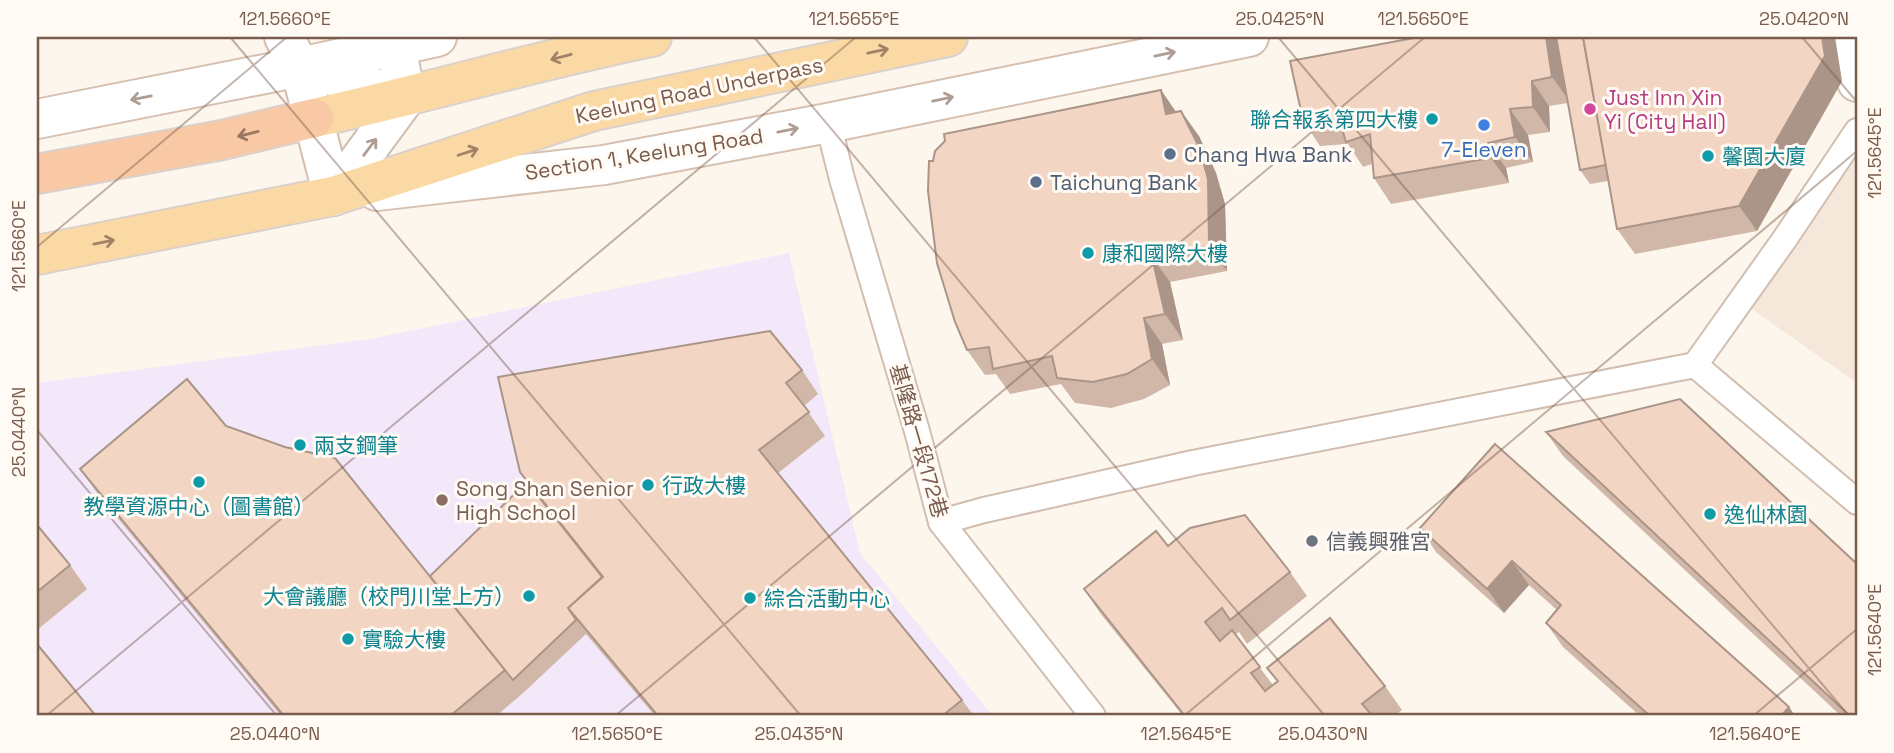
<svg xmlns="http://www.w3.org/2000/svg" width="1894" height="753" font-family="'Space Grotesk','Noto Sans TC',sans-serif">
	<style>
		.residential { fill: #f5e8da }
		.education { fill: #f3e8fa }
		.lines { fill: none; stroke-linecap: round; stroke-linejoin: round }
		.service-casing { stroke: #d1beb0; stroke-width: 28 }
		.minor-casing { stroke: #d1beb0; stroke-width: 42 }
		.tertiary-casing { stroke: #d1beb0; stroke-width: 42 }
		.secondary-casing { stroke: #d6c0b0; stroke-width: 42 }
		.primary-casing { stroke: #dad1cd; stroke-width: 42 }
		.trunk-casing { stroke: #dad1cd; stroke-width: 42 }
		.service { stroke: #fff; stroke-width: 24 }
		.minor { stroke: #fff; stroke-width: 38 }
		.tertiary { stroke: #fff; stroke-width: 38 }
		.secondary { stroke: #fff; stroke-width: 38 }
		.primary { stroke: #fbd9a5; stroke-width: 38 }
		.trunk { stroke: #f9c8a4; stroke-width: 38 }
		.wall { fill: #d1b7a8 }
		.shaded-wall { fill: #aa9588 }
		.building { fill: #f3d5c3; stroke: #aa9588; stroke-width: 2 }
		.oneway { stroke: #a18267 }
		.oneway2 { stroke: #af9d94 }
		.oneway3 { stroke: #9a7763 }
		.ticks { fill: none; stroke: #7a5c4d; stroke-width: 2; stroke-opacity: 0.45 }
		.hotel-dot { fill: #d1479c; stroke: #fffaf3; stroke-width: 2.5 }
		.culture-dot { fill: #0f9aa8; stroke: #fffaf3; stroke-width: 2.5 }
		.shop-dot { fill: #3f7fe0; stroke: #fffaf3; stroke-width: 2.5 }
		.service-dot { fill: #5c6f8a; stroke: #fffaf3; stroke-width: 2.5 }
		.education-dot { fill: #8d6e63; stroke: #fffaf3; stroke-width: 2.5 }
		.worship-dot { fill: #6b7280; stroke: #fffaf3; stroke-width: 2.5 }
		.labels { text-anchor: middle; dominant-baseline: central; stroke-width: 6; stroke-linejoin: round; paint-order: stroke }
		.street-label { font-size: 21px; fill: #7a5c4d; stroke: #fffaf3 }
		.hotel-label { font-size: 21px; fill: #b23c85; stroke: #fffaf3; text-anchor: start }
		.culture-label { font-size: 21px; fill: #0d838f; stroke: #fffaf3; text-anchor: start }
		.shop-label { font-size: 21px; fill: #366cbe; stroke: #fffaf3 }
		.service-label { font-size: 21px; fill: #4e5e75; stroke: #fffaf3; text-anchor: start }
		.education-label { font-size: 21px; fill: #785e54; stroke: #fffaf3; text-anchor: start }
		.worship-label { font-size: 21px; fill: #5b616d; stroke: #fffaf3; text-anchor: start }
		.neatline { fill: none; stroke: #7a5c4d; stroke-width: 2.5 }
		.ticks-label { font-size: 18px; text-anchor: middle; fill: #7a5c4d }
	</style>
	<rect width="100%" height="100%" fill="#fdf6ec"/>
	<!-- residential -->
	<path class="residential" d="M1857 141V383L1746 305Z"/>
	<!-- education -->
	<path class="education" d="M789 253 860 553 993 716H37V383L369 339Z"/>
	<g class="lines">
		<!-- service casing -->
		<g class="service-casing">
			<g id="service">
				<path d="M828 123 842 179 917 431 941 522 1093 716"/>
				<path d="M1695 365 1857 502"/>
				<path d="M941 522 984 510 1193 463 1695 365 1784 240 1857 131"/>
			</g>
		</g>
		<!-- minor casing -->
		<g class="minor-casing">
			<path id="minor" d="M1847 37 1857 82"/>
		</g>
		<!-- tertiary casing -->
		<g class="tertiary-casing">
			<g id="tertiary">
				<path d="M284 37 300 67 333 196"/>
				<path d="M333 196 406 97 396 46 391 37"/>
			</g>
		</g>
		<!-- secondary casing -->
		<g class="secondary-casing">
			<g id="secondary">
				<path d="M305 68 406 97"/>
				<path d="M37 119 300 67 437 37"/>
				<path d="M377 191 604 165 828 123 1249 37"/>
			</g>
		</g>
		<!-- primary casing -->
		<g class="primary-casing">
			<g id="primary">
				<path d="M314 118C427 93 538 60 652 37"/>
				<path d="M37 255 333 196 594 111 948 37"/>
			</g>
		</g>
		<!-- trunk casing -->
		<g class="trunk-casing">
			<path id="trunk" d="M37 174 222 140 314 118"/>
		</g>
		<!-- service -->
		<use href="#service" class="service"/>
		<!-- minor -->
		<use href="#minor" class="minor"/>
		<!-- tertiary -->
		<use href="#tertiary" class="tertiary"/>
		<!-- secondary -->
		<use href="#secondary" class="secondary"/>
		<!-- primary -->
		<use href="#primary" class="primary"/>
		<!-- trunk -->
		<use href="#trunk" class="trunk"/>
	</g>
	<!-- wall -->
	<g class="wall">
		<path d="M1290 61 1842 81 1757 231 1635 254 1617 229 1608 181 1590 184 1580 170 1568 103 1549 106 1550 132 1528 135 1533 162 1506 168 1509 183 1391 204 1374 178 1372 164 1363 167 1348 144 1320 146 1303 120Z"/>
		<path d="M1161 90 1176 112 1199 136 1216 173 1225 204 1227 271 1170 282 1183 340 1162 344 1170 385 1144 399 1111 408 1075 403 1061 384 1010 394 996 374 985 375 967 350 933 161Z"/>
		<path d="M802 370 818 394 804 406 825 436 778 473 962 700 974 716H655L586 634 522 694 496 716H281L97 493 80 469 226 426 285 447 430 576 527 482 520 472Z"/>
		<path d="M1546 432 1857 716H1841L1563 456Z"/>
		<path d="M1495 444 1789 707 1795 716H1640L1563 647 1546 623 1557 610 1529 585 1504 613 1436 552 1420 528Z"/>
		<path d="M37 525 70 565 87 589 37 630Z"/>
		<path d="M1168 546 1290 572 1307 596 1247 644 1239 632 1235 635 1273 685 1277 682 1267 668 1385 686 1402 710 1394 716H1183L1100 613 1084 589Z"/>
	</g>
	<!-- shaded-wall -->
	<g class="shaded-wall">
		<path d="M1546 37H1558L1570 102 1552 77Z"/>
		<path d="M1822 37H1835L1842 81 1757 231 1739 206Z"/>
		<path d="M1532 81 1549 106 1550 132 1533 107Z"/>
		<path d="M1161 90 1178 115 1166 114Z"/>
		<path d="M1510 109 1528 135 1533 162 1515 137Z"/>
		<path d="M1181 111 1199 136 1216 173 1225 204 1227 271 1209 246Z"/>
		<path d="M1488 143 1506 168 1509 183 1491 158Z"/>
		<path d="M1152 257 1170 282 1183 340 1165 314Z"/>
		<path d="M1144 318 1162 344 1170 385 1152 359Z"/>
		<path d="M1512 561 1529 585 1504 613 1487 589Z"/>
		<path d="M1789 707 1795 716H1781Z"/>
	</g>
	<!-- building -->
	<g class="building">
		<path d="M1419 37H1546L1552 77 1532 81 1533 107 1510 109 1515 137 1488 143 1491 158 1374 178 1370 134 1346 142 1339 119 1303 120 1290 61Z"/>
		<path d="M1556 37H1583L1606 165 1580 170Z"/>
		<path d="M1583 37H1822L1825 56 1739 206 1617 229Z"/>
		<path d="M1161 90 1166 114 1181 111 1199 147 1208 179 1209 246 1152 257 1165 314 1144 318 1152 359 1127 374 1093 382 1057 378 1052 356 993 369 989 347 967 350 955 322 937 263 928 191 929 161H933L935 151 945 141 944 134Z"/>
		<path d="M770 331 802 370 786 383 809 412 759 450 962 700 942 716H658L568 608 603 577 520 472 498 377Z"/>
		<path d="M187 379 226 426 285 447 335 458 505 670 450 716H284L80 469Z"/>
		<path d="M1680 399 1857 564V716H1850L1546 432Z"/>
		<path d="M1495 444 1789 707 1781 716H1650L1546 623 1561 605 1512 561 1487 589 1420 528Z"/>
		<path d="M527 482 602 577 568 608 576 620 513 680 430 576Z"/>
		<path d="M1245 515 1290 572 1230 620 1222 608 1205 622 1220 641 1232 630 1260 667 1251 673 1265 691 1278 681 1267 668 1330 618 1385 686 1362 704 1370 713 1366 716H1185L1084 589 1156 531 1168 546 1190 528Z"/>
		<path d="M37 525 70 565 37 592Z"/>
		<path d="M37 644 96 716H37Z"/>
	</g>
	<!-- one-way arrows -->
	<defs><path id="oneway-shaft" d="M-6 0H5M1.5-3L5.5 0L1.5 3" fill="none" stroke-width="1.6" stroke-linecap="round" stroke-linejoin="round" transform="scale(1.75)"/></defs>
	<g class="oneway">
		<use href="#oneway-shaft" transform="translate(878 51) rotate(-12)"/>
		<use href="#oneway-shaft" transform="translate(561 57) rotate(165)"/>
		<use href="#oneway-shaft" transform="translate(468 152) rotate(-18)"/>
		<use href="#oneway-shaft" transform="translate(104 242) rotate(-11)"/>
	</g>
	<g class="oneway2">
		<use href="#oneway-shaft" transform="translate(1165 54) rotate(-12)"/>
		<use href="#oneway-shaft" transform="translate(141 98) rotate(169)"/>
		<use href="#oneway-shaft" transform="translate(943 99) rotate(-12)"/>
		<use href="#oneway-shaft" transform="translate(788 130) rotate(-11)"/>
		<use href="#oneway-shaft" transform="translate(370 147) rotate(-53)"/>
	</g>
	<use class="oneway3" href="#oneway-shaft" transform="translate(248 134) rotate(166)"/>
	<!-- ticks -->
	<path class="ticks" d="M230 37 801 716M754 37 1325 716M1278 37 1849 716M1802 37 1857 102M37 247 287 37M37 430 277 716M46 716 856 37M615 716 1425 37M1184 716 1857 151M1753 716 1857 629"/>
	<!-- markers -->
	<circle class="hotel-dot" cx="1590" cy="109" r="7"/>
	<g class="culture-dot">
		<circle cx="1432" cy="119" r="7"/>
		<circle cx="1708" cy="156" r="7"/>
		<circle cx="1088" cy="253" r="7"/>
		<circle cx="300" cy="445" r="7"/>
		<circle cx="199" cy="482" r="7"/>
		<circle cx="648" cy="485" r="7"/>
		<circle cx="1710" cy="514" r="7"/>
		<circle cx="529" cy="596" r="7"/>
		<circle cx="750" cy="598" r="7"/>
		<circle cx="348" cy="639" r="7"/>
	</g>
	<circle class="shop-dot" cx="1484" cy="125" r="7"/>
	<g class="service-dot">
		<circle cx="1170" cy="154" r="7"/>
		<circle cx="1036" cy="182" r="7"/>
	</g>
	<circle class="education-dot" cx="442" cy="500" r="7"/>
	<circle class="worship-dot" cx="1312" cy="541" r="7"/>
	<g class="labels">
		<!-- street labels -->
		<g class="street-label">
			<text transform="translate(699 90) rotate(-12)">Keelung Road Underpass</text>
			<text transform="translate(644 154) rotate(-9)">Section 1, Keelung Road</text>
			<text transform="translate(919 441) rotate(74)">基隆路一段172巷</text>
		</g>
		<!-- hotel labels -->
		<g class="hotel-label">
			<text x="1604" y="97">Just Inn Xin<tspan x="1604" dy="24">Yi (City Hall)</tspan></text>
		</g>
		<!-- culture labels -->
		<g class="culture-label">
			<text x="1418" y="119" text-anchor="end">聯合報系第四大樓</text>
			<text x="1722" y="156">馨園大廈</text>
			<text x="1102" y="253">康和國際大樓</text>
			<text x="314" y="445">兩支鋼筆</text>
			<text x="662" y="485">行政大樓</text>
			<text x="199" y="506" text-anchor="middle">教學資源中心（圖書館）</text>
			<text x="1724" y="514">逸仙林園</text>
			<text x="515" y="596" text-anchor="end">大會議廳（校門川堂上方）</text>
			<text x="764" y="598">綜合活動中心</text>
			<text x="362" y="639">實驗大樓</text>
		</g>
		<!-- shop labels -->
		<g class="shop-label">
			<text x="1484" y="149">7-Eleven</text>
		</g>
		<!-- service labels -->
		<g class="service-label">
			<text x="1184" y="154">Chang Hwa Bank</text>
			<text x="1050" y="182">Taichung Bank</text>
		</g>
		<!-- education labels -->
		<g class="education-label">
			<text x="456" y="488">Song Shan Senior<tspan x="456" dy="24">High School</tspan></text>
		</g>
		<!-- worship labels -->
		<g class="worship-label">
			<text x="1326" y="541">信義興雅宮</text>
		</g>
	</g>
	<!-- border -->
	<rect width="1894" height="753" fill="none" stroke="#fffaf3" stroke-width="77"/>
	<rect x="38" y="38" width="1818" height="676" class="neatline"/>
	<g class="ticks-label">
		<text x="285" y="25">121.5660°E</text>
		<text x="854" y="25">121.5655°E</text>
		<text x="1280" y="25">25.0425°N</text>
		<text x="1423" y="25">121.5650°E</text>
		<text x="1804" y="25">25.0420°N</text>
		<text transform="translate(1875 153) rotate(-90)" y="6">121.5645°E</text>
		<text transform="translate(19 246) rotate(-90)" y="6">121.5660°E</text>
		<text transform="translate(19 432) rotate(-90)" y="6">25.0440°N</text>
		<text transform="translate(1875 630) rotate(-90)" y="6">121.5640°E</text>
		<text x="275" y="740">25.0440°N</text>
		<text x="617" y="740">121.5650°E</text>
		<text x="799" y="740">25.0435°N</text>
		<text x="1186" y="740">121.5645°E</text>
		<text x="1323" y="740">25.0430°N</text>
		<text x="1755" y="740">121.5640°E</text>
	</g>
</svg>
